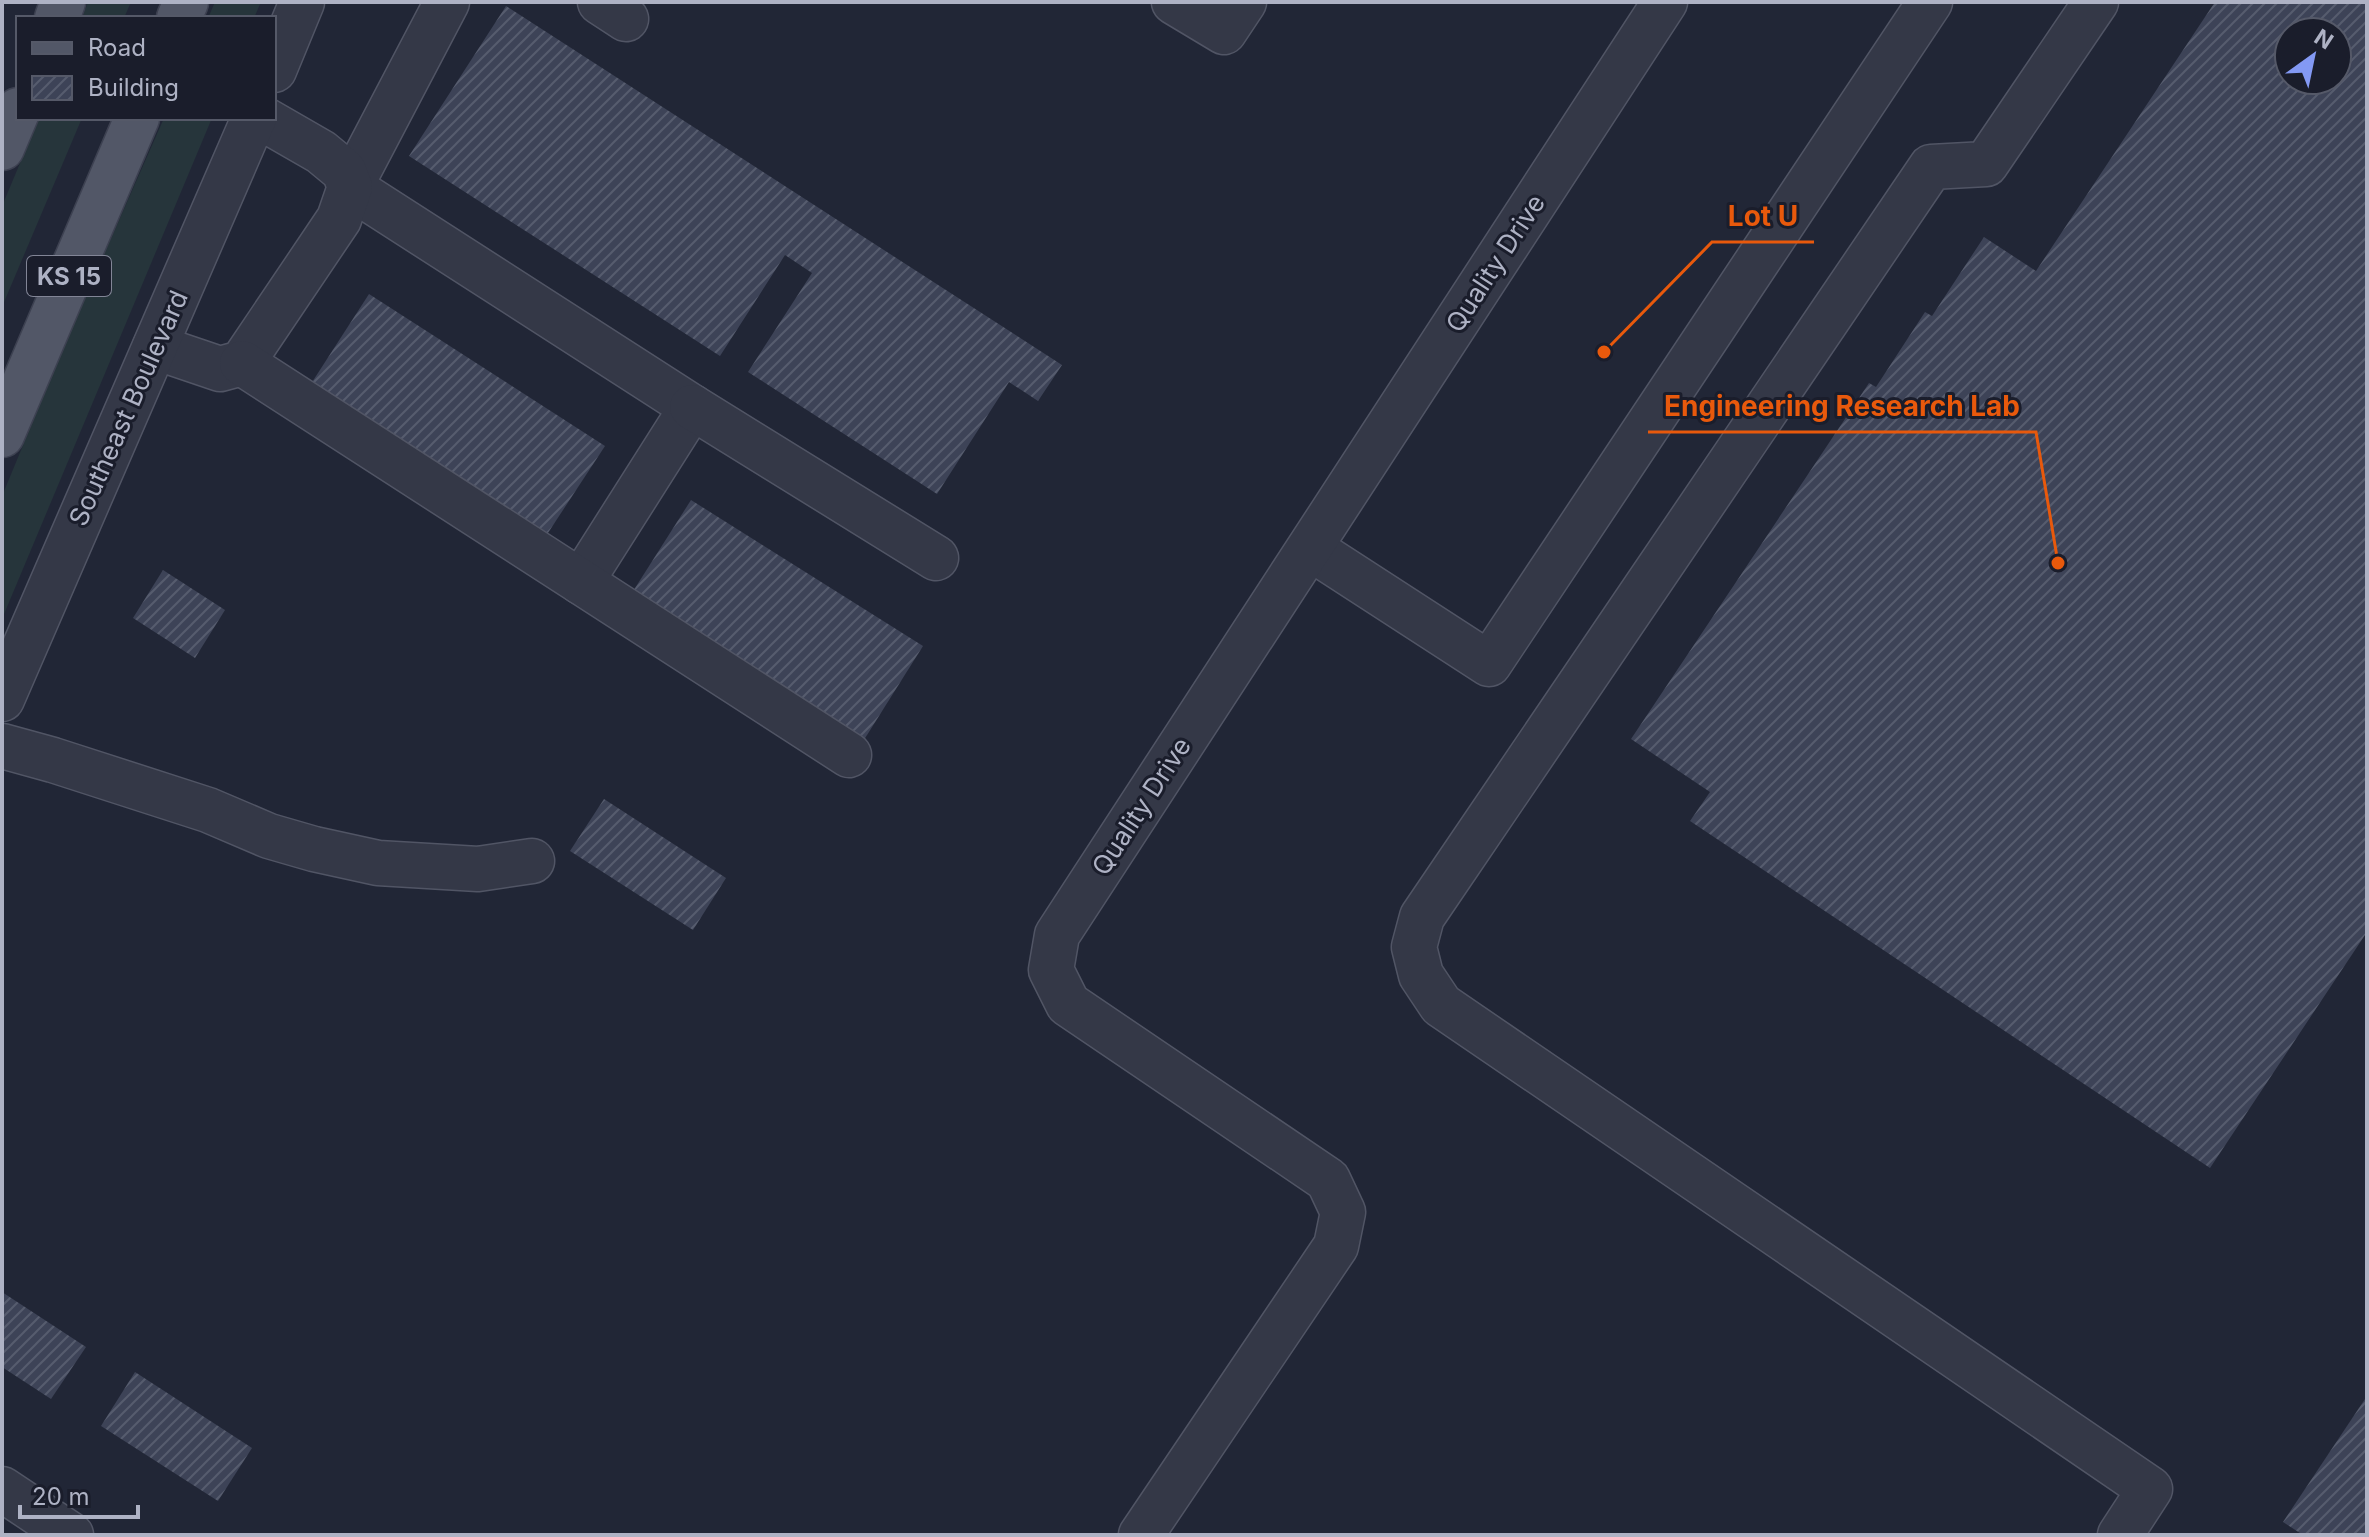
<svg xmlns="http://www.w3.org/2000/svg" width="2369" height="1537" font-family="Inter,sans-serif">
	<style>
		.grass { fill: #26353b }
		.building { fill: url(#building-hatch); fill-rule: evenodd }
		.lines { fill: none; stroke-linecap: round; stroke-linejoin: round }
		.minor-casing { stroke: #515565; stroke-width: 47 }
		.major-casing { stroke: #3d4151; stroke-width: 47 }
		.minor { stroke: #343847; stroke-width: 44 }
		.major { stroke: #525767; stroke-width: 44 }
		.labels { text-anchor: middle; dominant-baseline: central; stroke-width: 6; stroke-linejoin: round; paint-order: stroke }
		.shield { fill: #1a1d2b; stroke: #828596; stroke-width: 2 }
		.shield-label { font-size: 24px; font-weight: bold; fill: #aeb2c4 }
		.street-label { font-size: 26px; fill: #aeb2c4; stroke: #1a1d2b }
		.leader { fill: none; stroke: #e8590c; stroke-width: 3 }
		.callout-dot { fill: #e8590c; stroke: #1a1d2b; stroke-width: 3 }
		.callout-label { font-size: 28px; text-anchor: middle; font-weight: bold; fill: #e8590c; stroke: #1a1d2b; stroke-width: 6; stroke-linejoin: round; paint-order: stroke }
	</style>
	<defs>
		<pattern id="building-hatch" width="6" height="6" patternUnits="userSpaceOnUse" patternTransform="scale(2)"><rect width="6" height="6" fill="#3d4357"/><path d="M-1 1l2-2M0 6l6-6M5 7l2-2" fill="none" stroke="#565c6e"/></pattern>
	</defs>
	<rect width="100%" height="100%" fill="#212636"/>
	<!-- grass -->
	<g class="grass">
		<path d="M88 2H131L124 18H82Z"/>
		<path d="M215 2H261L254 18H208Z"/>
		<path d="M39 118H82L2 307V206Z"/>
		<path d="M164 118H212L2 619V496L72 327Z"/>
	</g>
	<!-- building -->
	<g class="building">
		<path d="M2215 2H2367V932L2210 1168 1690 821 1710 792 1631 739 1869 383 1876 387 1925 312 1932 316 1984 237 2036 271ZM2289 32H2337V80H2289Z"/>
		<path d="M506 6 1062 365 1038 401 1009 382 937 494 748 372 812 273 785 255 720 356 409 156Z"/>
		<path d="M369 294 605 446 542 542 307 390Z"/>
		<path d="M691 500 923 646 862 743 630 596Z"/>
		<path d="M163 570 225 610 195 658 133 618Z"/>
		<path d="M604 799 726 878 693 930 570 851Z"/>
		<path d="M2 1292 86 1347 51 1399 2 1367Z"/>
		<path d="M135 1372 252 1448 218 1501 101 1426Z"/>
		<path d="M2367 1396V1535H2303L2283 1522Z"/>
	</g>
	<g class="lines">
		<!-- minor casing -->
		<g class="minor-casing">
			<g id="minor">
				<path d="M447 2 350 187 692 407 581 582"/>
				<path d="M600 2 626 19"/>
				<path d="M1174 2 1224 32 1244 2"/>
				<path d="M2096 2 1986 164 1931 167 1422 917 1414 947 1421 975 1441 1005 2150 1489 2120 1535"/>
				<path d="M274 70 302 2"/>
				<path d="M155 347 220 369 242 363 339 219 350 187 344 171 321 152 262 118"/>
				<path d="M242 363 849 755"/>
				<path d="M692 407 936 558"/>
				<path d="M1310 548 1489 664 1930 2"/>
				<path d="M2 699 254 118"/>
				<path d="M2 746 53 760 208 810 269 836 314 849 378 863 478 869 532 861"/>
				<path d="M2 1489 71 1535"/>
				<path d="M1141 1535 1336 1246 1343 1212 1328 1180 1068 1004 1051 970 1057 935 1665 2"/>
			</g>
		</g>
		<!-- major casing -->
		<g class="major-casing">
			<g id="major">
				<path d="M57 18 63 2"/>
				<path d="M179 18 186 2"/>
				<path d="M2 148 18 110"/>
				<path d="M2 435 137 118"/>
			</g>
		</g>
		<!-- minor -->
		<use href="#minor" class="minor"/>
		<!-- major -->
		<use href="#major" class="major"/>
	</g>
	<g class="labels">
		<!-- shield labels -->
		<rect class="shield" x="27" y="256" width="84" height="40" rx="6"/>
		<g class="shield-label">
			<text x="69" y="276">KS 15</text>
		</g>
		<!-- street labels -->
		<g class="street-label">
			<text transform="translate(1495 263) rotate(-57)">Quality Drive</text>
			<text transform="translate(128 408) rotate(-66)">Southeast Boulevard</text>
			<text transform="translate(1141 806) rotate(-57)">Quality Drive</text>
		</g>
	</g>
	<!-- callouts -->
	<path class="leader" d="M1604 352L1712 242H1814M2058 563L2036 432H1648"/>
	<g class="callout-dot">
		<circle cx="1604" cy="352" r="8"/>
		<circle cx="2058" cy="563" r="8"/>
	</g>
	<g class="callout-label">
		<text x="1763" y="226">Lot U</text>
		<text x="1842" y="416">Engineering Research Lab</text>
	</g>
	<!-- border -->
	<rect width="2369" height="1537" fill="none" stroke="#aeb2c4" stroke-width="8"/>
	<!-- legend -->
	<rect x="16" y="16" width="260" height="104" fill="#1a1d2b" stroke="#555968" stroke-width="2"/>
	<rect x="32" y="42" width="40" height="12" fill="#525767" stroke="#555968" stroke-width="2"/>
	<text x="88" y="56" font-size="24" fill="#aeb2c4">Road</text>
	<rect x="32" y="76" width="40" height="24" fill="url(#building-hatch)" stroke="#555968" stroke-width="2"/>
	<text x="88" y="96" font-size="24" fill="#aeb2c4">Building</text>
	<!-- north arrow -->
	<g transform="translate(2313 56) rotate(33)"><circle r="38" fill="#1a1d2b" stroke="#555968" stroke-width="2"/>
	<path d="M0-6L14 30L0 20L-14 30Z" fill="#8399f4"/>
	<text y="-12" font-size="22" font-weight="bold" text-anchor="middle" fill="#aeb2c4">N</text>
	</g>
	<!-- scale -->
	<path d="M20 1505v12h118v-12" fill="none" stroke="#aeb2c4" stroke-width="4"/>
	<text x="32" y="1505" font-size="24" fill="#aeb2c4" stroke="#1a1d2b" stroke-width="6" paint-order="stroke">20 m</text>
</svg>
